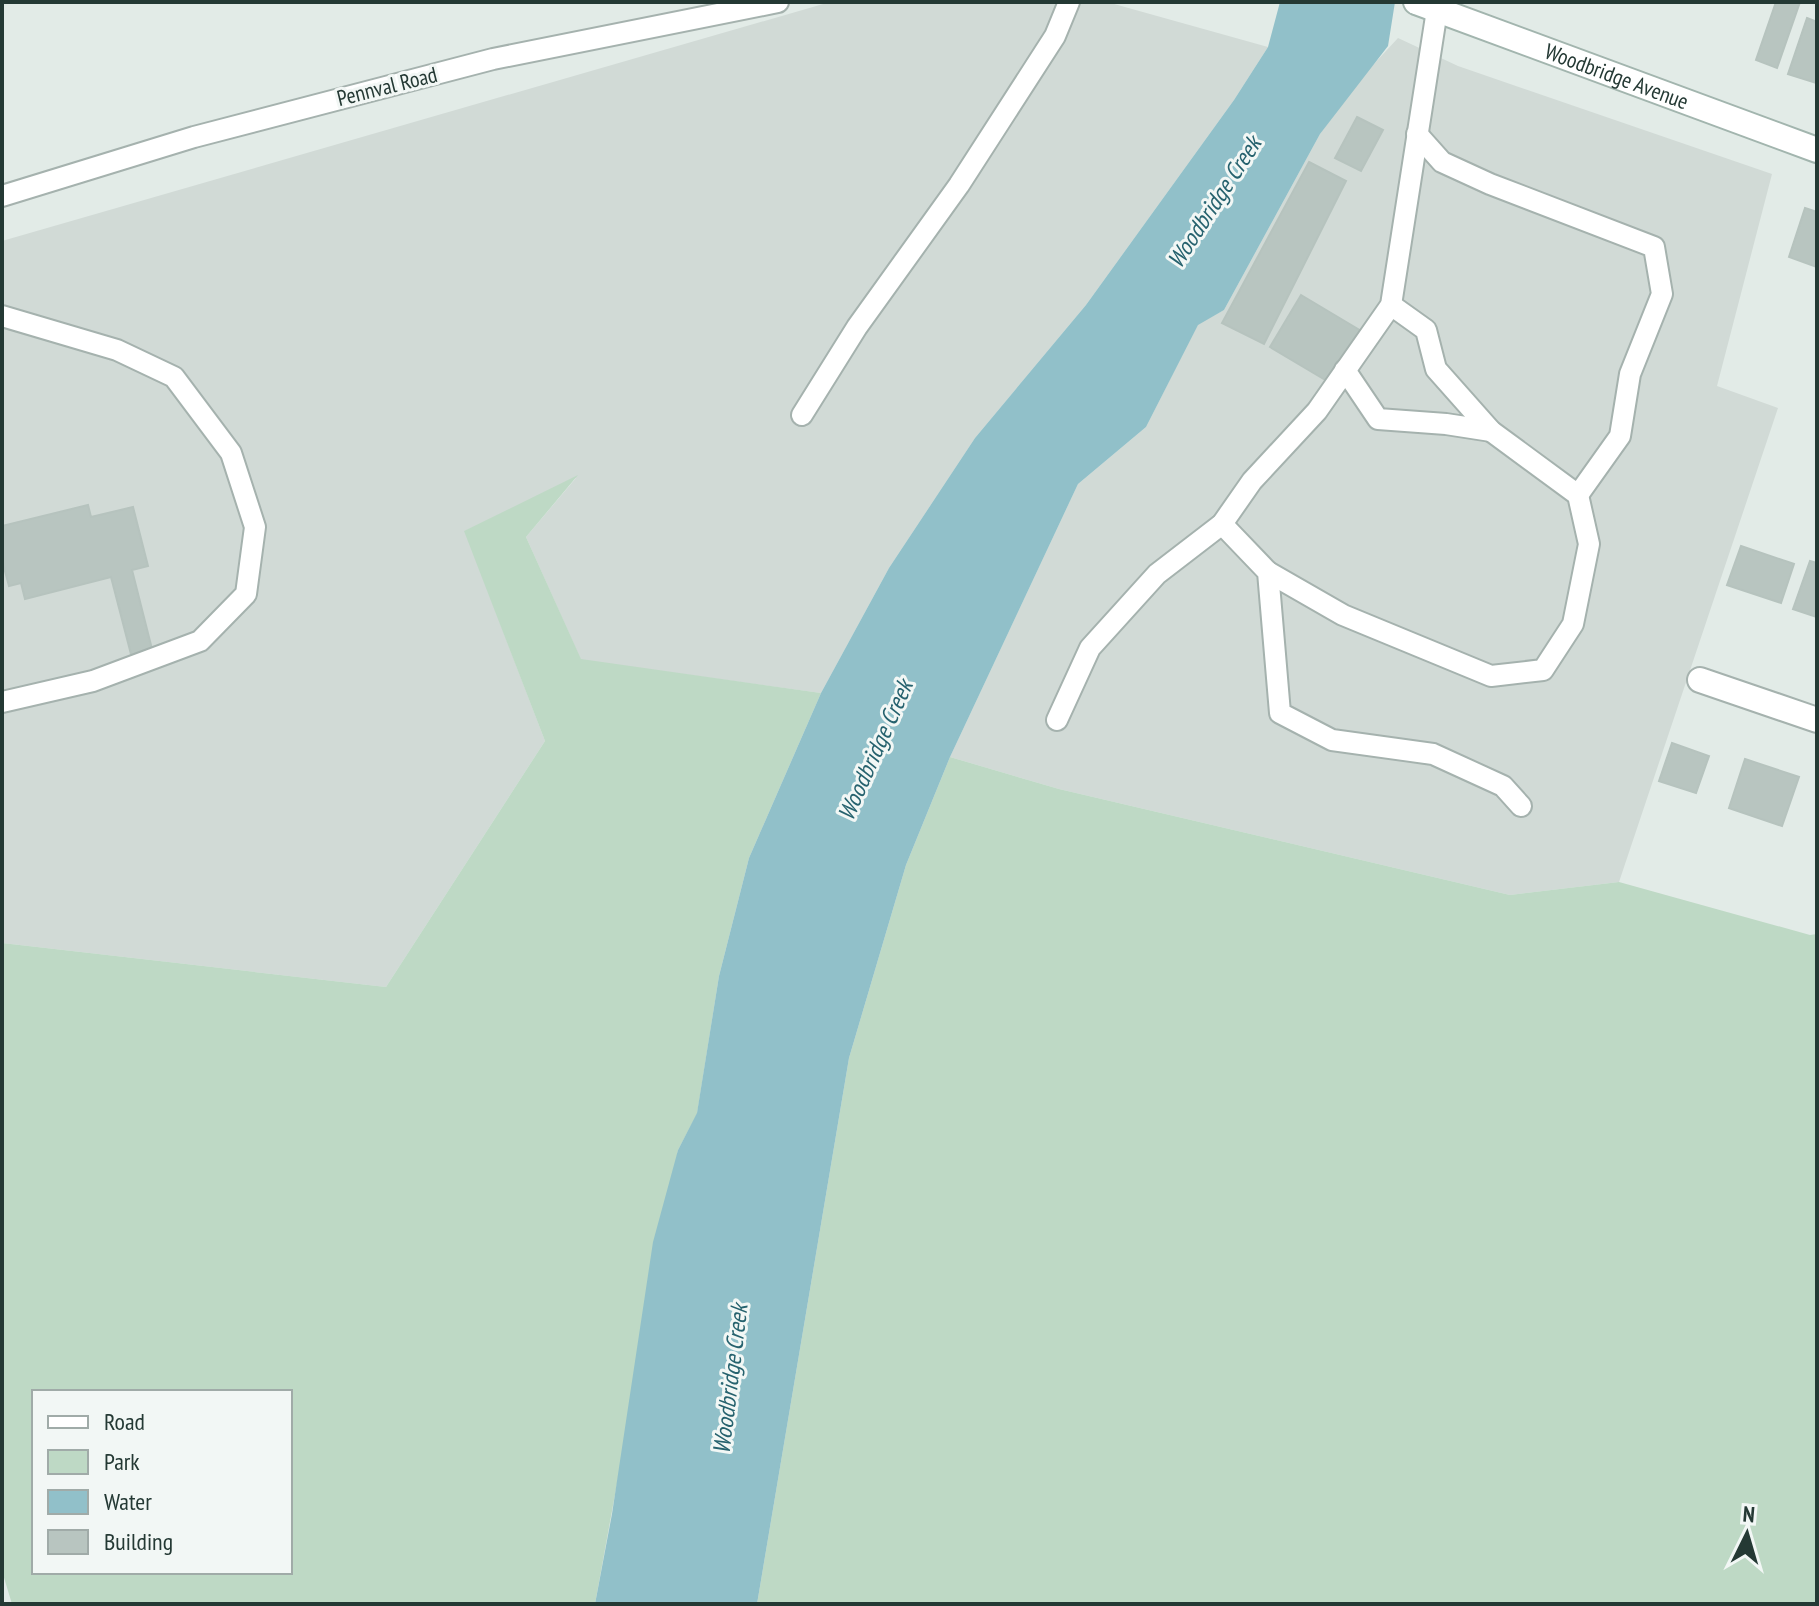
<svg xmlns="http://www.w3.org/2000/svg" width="1819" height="1606" font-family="'PT Sans Narrow',sans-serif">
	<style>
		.built { fill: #d1dad6 }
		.green { fill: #bed9c5; fill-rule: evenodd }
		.water { fill: #91c0c9 }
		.building { fill: #b8c5c0; stroke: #b6c3be; stroke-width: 2 }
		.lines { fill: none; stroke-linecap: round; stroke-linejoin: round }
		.lane-casing { stroke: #a5b2ae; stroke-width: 24 }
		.street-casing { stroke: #a5b2ae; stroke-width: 28 }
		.secondary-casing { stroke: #a2b5ae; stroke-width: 28 }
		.lane { stroke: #fff; stroke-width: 20 }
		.street { stroke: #fff; stroke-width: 24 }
		.secondary { stroke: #fff; stroke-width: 24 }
		.labels { text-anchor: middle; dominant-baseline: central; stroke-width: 6; stroke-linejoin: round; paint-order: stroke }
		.street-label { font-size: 22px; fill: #243934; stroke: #f2f7f5 }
		.water-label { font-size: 24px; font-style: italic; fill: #26626e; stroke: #f2f7f5 }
	</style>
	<rect width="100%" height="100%" fill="#e2ebe7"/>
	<!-- built -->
	<g class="built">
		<path d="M830 2H1107L1268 47 1234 100 1086 305 975 438 889 568 821 693 581 660 526 537 576 478 465 531 545 741 386 987 2 943V241Z"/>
		<path d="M1398 38 1458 66 1772 174 1717 386 1778 408 1619 882 1510 895 1059 789 950 757 1078 484 1146 427 1198 324 1224 310 1320 134 1360 79Z"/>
	</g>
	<!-- green -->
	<g class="green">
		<path d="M578 475 526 537 581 659 821 693 749 858 719 976 697 1114 678 1150 595 1604H12L2 1571V943L386 987 545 741 464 531ZM34 1392H290V1572H34Z"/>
		<path d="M950 757 1059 789 1510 895 1619 882 1810 935 1817 934V1604H757L849 1058 906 865Z"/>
	</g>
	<!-- water -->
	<path class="water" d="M1280 2H1395L1388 46 1320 134 1224 310 1198 325 1146 427 1078 484 950 757 906 865 849 1058 757 1604H595L612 1514 653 1242 678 1150 697 1113 719 976 749 858 821 693 889 568 975 438 1086 305 1234 100 1268 47Z"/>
	<!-- building -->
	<g class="building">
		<path d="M1776 2H1800L1777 68 1756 60Z"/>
		<path d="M1807 18 1817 22 1816 83 1788 74Z"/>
		<path d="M1357 117 1383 130 1361 171 1335 158Z"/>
		<path d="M1309 162 1346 181 1264 344 1222 323Z"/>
		<path d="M1805 208 1817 212V267L1789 257Z"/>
		<path d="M1301 295 1363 332 1332 384 1270 347Z"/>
		<path d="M88 505 91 517 133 507 148 566 132 570 153 653 132 658 111 577 25 599 21 583 9 586 2 560V526Z"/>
		<path d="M1741 546 1794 564 1781 603 1727 585Z"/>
		<path d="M1810 561 1817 563V617L1793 609Z"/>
		<path d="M1672 743 1709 756 1696 793 1659 781Z"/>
		<path d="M1745 759 1799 777 1782 826 1729 808Z"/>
	</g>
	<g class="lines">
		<!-- lane casing -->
		<g class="lane-casing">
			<g id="lane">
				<path d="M1417 134 1442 162 1490 184 1654 247 1662 294 1630 374 1620 436 1578 495"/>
				<path d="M2 196 194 137 493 59 778 2"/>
				<path d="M2 316 117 350 174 377 231 453 255 527 246 594 200 641 93 681 2 702"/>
				<path d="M1345 370 1378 419 1446 424 1491 431"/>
				<path d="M802 415 857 327 959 185 1055 36 1069 2"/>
				<path d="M1222 524 1268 572 1280 713 1332 740 1433 754 1503 786 1521 806"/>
				<path d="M1268 572 1343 615 1491 676 1543 670 1573 624 1589 544 1578 495 1491 431 1436 369 1426 330 1391 305"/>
				<path d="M1057 720 1090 648 1157 574 1222 524 1252 481 1317 411 1391 305 1437 10"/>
			</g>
		</g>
		<!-- street casing -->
		<g class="street-casing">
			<path id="street" d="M1700 680 1817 720"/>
		</g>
		<!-- secondary casing -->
		<g class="secondary-casing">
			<g id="secondary">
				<path id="s1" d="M1416 2 1817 150"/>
			</g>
		</g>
		<!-- lane -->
		<use href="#lane" class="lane"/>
		<!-- street -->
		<use href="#street" class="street"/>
		<!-- secondary -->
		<use href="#secondary" class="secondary"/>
	</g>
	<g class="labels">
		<!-- street labels -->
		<g class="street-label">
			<text stroke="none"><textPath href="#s1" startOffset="214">Woodbridge Avenue</textPath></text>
			<text transform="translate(387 86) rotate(-14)">Pennval Road</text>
		</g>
		<!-- water labels -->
		<g class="water-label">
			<text transform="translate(1214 202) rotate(-57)">Woodbridge Creek</text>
			<text transform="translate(875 750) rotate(-66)">Woodbridge Creek</text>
			<text transform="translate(730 1379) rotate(-83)">Woodbridge Creek</text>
		</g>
	</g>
	<!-- border -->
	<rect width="1819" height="1606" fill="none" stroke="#243934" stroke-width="8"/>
	<!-- legend -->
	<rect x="32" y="1390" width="260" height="184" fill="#f2f7f5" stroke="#a0aba8" stroke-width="2"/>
	<rect x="48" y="1416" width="40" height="12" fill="#ffffff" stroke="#a0aba8" stroke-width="2"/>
	<text x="104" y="1430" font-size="24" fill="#243934">Road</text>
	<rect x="48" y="1450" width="40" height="24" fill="#bed9c5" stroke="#a0aba8" stroke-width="2"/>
	<text x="104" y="1470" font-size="24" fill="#243934">Park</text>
	<rect x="48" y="1490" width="40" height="24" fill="#91c0c9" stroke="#a0aba8" stroke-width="2"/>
	<text x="104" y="1510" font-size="24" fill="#243934">Water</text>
	<rect x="48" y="1530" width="40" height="24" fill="#b8c5c0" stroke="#a0aba8" stroke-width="2"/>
	<text x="104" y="1550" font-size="24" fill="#243934">Building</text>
	<!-- north arrow -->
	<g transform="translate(1747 1534) rotate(5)" stroke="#f2f7f5" stroke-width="6" paint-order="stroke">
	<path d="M0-6L14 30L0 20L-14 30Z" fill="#243934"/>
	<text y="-12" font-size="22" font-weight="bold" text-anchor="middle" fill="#243934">N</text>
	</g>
</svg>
